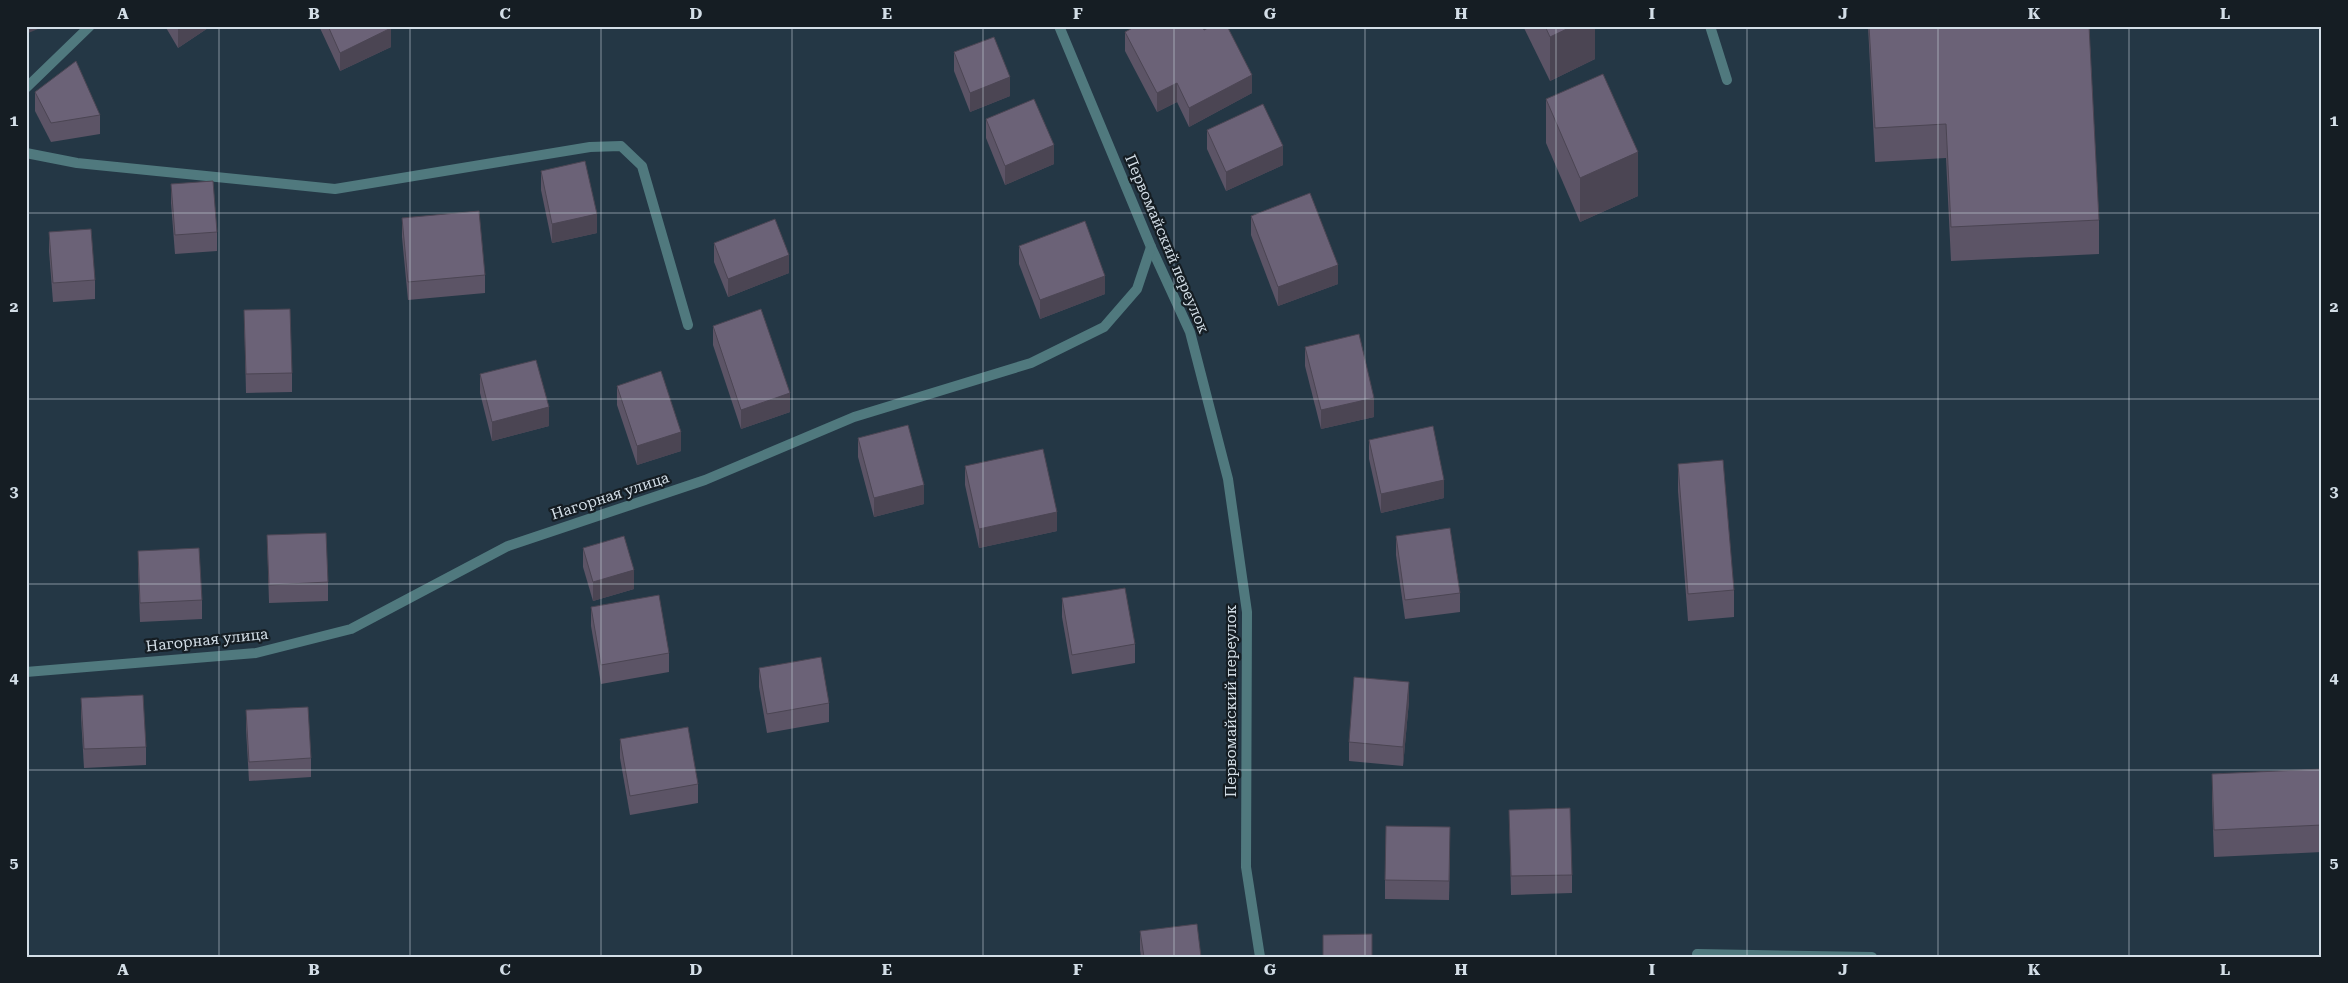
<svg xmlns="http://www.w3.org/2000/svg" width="2348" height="983" font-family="'Roboto Serif',serif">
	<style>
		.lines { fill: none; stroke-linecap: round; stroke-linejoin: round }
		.street { stroke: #50797e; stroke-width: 10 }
		.wall { fill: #5c5466 }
		.shaded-wall { fill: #4b4553 }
		.building { fill: #6b6277; stroke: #4b4553 }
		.grid { fill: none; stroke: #d3dee7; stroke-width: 1; stroke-opacity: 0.55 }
		.labels { text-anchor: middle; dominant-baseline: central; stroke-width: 4.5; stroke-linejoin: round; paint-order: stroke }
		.street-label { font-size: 15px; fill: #d3dee7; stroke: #151d23 }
		.neatline { fill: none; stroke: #d3dee7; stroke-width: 2 }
		.grid-label { font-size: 16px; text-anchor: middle; font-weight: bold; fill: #d3dee7 }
	</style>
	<rect width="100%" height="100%" fill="#243745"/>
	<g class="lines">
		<!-- street -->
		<g class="street">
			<path d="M1059 26 1151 247 1190 332 1228 479 1247 612 1246 867 1260 957"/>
			<path d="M1710 26 1727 80"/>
			<path d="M26 88 90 26"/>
			<path d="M26 153 77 163 335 189 590 147 621 146 642 166 688 325"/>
			<path d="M26 672 256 653 351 629 508 546 705 480 854 417 1031 363 1104 327 1137 289 1151 247"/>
			<path d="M1697 954 1872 957"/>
		</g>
	</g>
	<!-- wall -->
	<g class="wall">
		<path d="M165 26H211L178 48Z"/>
		<path d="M319 26H390L391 47 340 71Z"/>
		<path d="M1523 26H1595V59L1550 81Z"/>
		<path d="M1868 26H2089L2099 220V254L1951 261 1946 158 1875 162Z"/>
		<path d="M1204 30 1252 93 1189 127 1177 102 1157 112 1125 51V32Z"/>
		<path d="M954 52 1010 96 970 112 954 71Z"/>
		<path d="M35 92 100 115V134L51 142 35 111Z"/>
		<path d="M1546 99 1638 196 1580 222 1546 143Z"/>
		<path d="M986 119 1054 164 1005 185 986 138Z"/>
		<path d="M1207 130 1283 165 1226 191 1207 149Z"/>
		<path d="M541 171 597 233 552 243 541 190Z"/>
		<path d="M171 184 217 232V251L175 254 171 203Z"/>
		<path d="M1251 216 1338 284 1278 306 1251 235Z"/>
		<path d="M402 218 485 275V293L408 300 402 237Z"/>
		<path d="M49 232 95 280V299L53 302 49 251Z"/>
		<path d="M714 243 789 273 728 297 714 262Z"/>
		<path d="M1019 246 1105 294 1040 319 1019 264Z"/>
		<path d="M244 310 292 373V392L246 393Z"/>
		<path d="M713 326 790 412 741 429 713 345Z"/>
		<path d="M1305 347 1374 417 1321 429 1305 366Z"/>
		<path d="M480 374 549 426 492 441 480 393Z"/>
		<path d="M617 386 681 451 637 465 617 405Z"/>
		<path d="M858 438 924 504 874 517 858 457Z"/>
		<path d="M1369 440 1444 498 1381 513 1369 459Z"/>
		<path d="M1678 464 1734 590V617L1688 621 1678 491Z"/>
		<path d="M965 466 1057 531 979 548 965 485Z"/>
		<path d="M267 535 328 582V601L269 603Z"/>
		<path d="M1396 536 1460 593V612L1405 619 1396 555Z"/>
		<path d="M583 548 634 589 593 601 583 567Z"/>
		<path d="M138 551 202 600V619L140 622 138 570Z"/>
		<path d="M1062 598 1135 644V663L1072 674 1062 617Z"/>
		<path d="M591 607 669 653V672L601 684 591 626Z"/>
		<path d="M759 668 829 703V722L767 733 759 687Z"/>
		<path d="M81 698 146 747V765L84 768 81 717Z"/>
		<path d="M1409 701 1403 766 1349 761V742Z"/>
		<path d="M246 710 311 758V777L249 781 246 729Z"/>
		<path d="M620 739 698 784V803L630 815 620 758Z"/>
		<path d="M2322 769V852L2214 857 2212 801V774Z"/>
		<path d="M1509 810 1572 875V893L1511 895Z"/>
		<path d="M1450 846 1449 900 1385 899V880Z"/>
		<path d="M1140 931 1201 957H1141L1140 950Z"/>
	</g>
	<!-- shaded-wall -->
	<g class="shaded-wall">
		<path d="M26 26H45L26 34Z"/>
		<path d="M182 26H211L178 48V29Z"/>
		<path d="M1573 26H1595V59L1550 81V37Z"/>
		<path d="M391 28V47L340 71V53Z"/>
		<path d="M1252 75V93L1189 127V108Z"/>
		<path d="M1010 77V96L970 112V93Z"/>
		<path d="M1177 83V102L1157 112V93Z"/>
		<path d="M1054 145V164L1005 185V166Z"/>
		<path d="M1283 146V165L1226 191V172Z"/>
		<path d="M1638 152V196L1580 222V178Z"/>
		<path d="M597 214V233L552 243V224Z"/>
		<path d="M789 255V273L728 297V279Z"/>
		<path d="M1338 265V284L1278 306V287Z"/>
		<path d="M1105 276V294L1040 319V300Z"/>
		<path d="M790 393V412L741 429V410Z"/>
		<path d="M1374 398V417L1321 429V410Z"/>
		<path d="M549 407V426L492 441V422Z"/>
		<path d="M681 432V451L637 465V446Z"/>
		<path d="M1444 480V498L1381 513V494Z"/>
		<path d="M924 485V504L874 517V498Z"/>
		<path d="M1057 512V531L979 548V529Z"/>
		<path d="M634 570V589L593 601V582Z"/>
		<path d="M1409 682V701L1403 766V747Z"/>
		<path d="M1450 827V846L1449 900V881Z"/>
	</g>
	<!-- building -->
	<g class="building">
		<path d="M328 26H390L391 28 340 53Z"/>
		<path d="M1136 26H1202L1204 30 1212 26H1227L1252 75 1189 108 1177 83 1157 93 1125 32Z"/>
		<path d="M1545 26H1573L1550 37Z"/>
		<path d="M1869 26H2089L2099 220 1951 227 1946 124 1875 128Z"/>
		<path d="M994 37 1010 77 970 93 954 52Z"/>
		<path d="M76 61 100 115 51 123 35 92Z"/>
		<path d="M1603 74 1638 152 1580 178 1546 99Z"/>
		<path d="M1034 99 1054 145 1005 166 986 119Z"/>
		<path d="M1263 104 1283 146 1226 172 1207 130Z"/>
		<path d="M585 161 597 214 552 224 541 171Z"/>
		<path d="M213 181 217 232 175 235 171 184Z"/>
		<path d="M1310 193 1338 265 1278 287 1251 216Z"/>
		<path d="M479 211 485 275 408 282 402 218Z"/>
		<path d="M775 219 789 255 728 279 714 243Z"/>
		<path d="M1085 221 1105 276 1040 300 1019 246Z"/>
		<path d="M91 229 95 280 53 283 49 232Z"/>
		<path d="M290 309 292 373 246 374 244 310Z"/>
		<path d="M761 309 790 393 741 410 713 326Z"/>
		<path d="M1359 334 1374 398 1321 410 1305 347Z"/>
		<path d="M536 360 549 407 492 422 480 374Z"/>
		<path d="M661 371 681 432 637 446 617 386Z"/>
		<path d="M908 425 924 485 874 498 858 438Z"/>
		<path d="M1433 426 1444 480 1381 494 1369 440Z"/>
		<path d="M1043 449 1057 512 979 529 965 466Z"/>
		<path d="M1723 460 1734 590 1688 594 1678 464Z"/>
		<path d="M1450 528 1460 593 1405 600 1396 536Z"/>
		<path d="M326 533 328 582 269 585 267 535Z"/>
		<path d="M624 536 634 570 593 582 583 548Z"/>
		<path d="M199 548 202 600 140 603 138 551Z"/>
		<path d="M1125 588 1135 644 1072 655 1062 598Z"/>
		<path d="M659 595 669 653 601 665 591 607Z"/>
		<path d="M821 657 829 703 767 714 759 668Z"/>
		<path d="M1354 677 1409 682 1403 747 1349 742Z"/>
		<path d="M143 695 146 747 84 749 81 698Z"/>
		<path d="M308 707 311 758 249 762 246 710Z"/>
		<path d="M688 727 698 784 630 796 620 739Z"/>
		<path d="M2322 769V825L2214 830 2212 774Z"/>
		<path d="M1570 808 1572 875 1511 876 1509 810Z"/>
		<path d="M1386 826 1450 827 1449 881 1385 880Z"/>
		<path d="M1197 924 1201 957H1144L1140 931Z"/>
		<path d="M1372 934V957H1323V935Z"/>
	</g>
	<!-- grid -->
	<path class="grid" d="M219 26V957M410 26V957M601 26V957M792 26V957M983 26V957M1174 26V957M1365 26V957M1556 26V957M1747 26V957M1938 26V957M2129 26V957M26 213H2322M26 399H2322M26 584H2322M26 770H2322"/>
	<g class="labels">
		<!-- street labels -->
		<g class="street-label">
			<text transform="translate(1167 244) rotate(67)">Первомайский переулок</text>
			<text transform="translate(610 496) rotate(-18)">Нагорная улица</text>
			<text transform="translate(207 640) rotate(-6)">Нагорная улица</text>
			<text transform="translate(1231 701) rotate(-90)">Первомайский переулок</text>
		</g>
	</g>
	<!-- border -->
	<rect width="2348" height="983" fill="none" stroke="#151d23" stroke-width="55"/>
	<rect x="28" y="28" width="2292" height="928" class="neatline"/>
	<g class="grid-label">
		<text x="123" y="19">A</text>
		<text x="314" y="19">B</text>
		<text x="505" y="19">C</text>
		<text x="696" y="19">D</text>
		<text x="887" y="19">E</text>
		<text x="1078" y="19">F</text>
		<text x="1270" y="19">G</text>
		<text x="1461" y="19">H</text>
		<text x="1652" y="19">I</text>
		<text x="1843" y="19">J</text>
		<text x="2034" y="19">K</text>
		<text x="2225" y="19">L</text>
		<text x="14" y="126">1</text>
		<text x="2334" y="126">1</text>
		<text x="14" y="312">2</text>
		<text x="2334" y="312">2</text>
		<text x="14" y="497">3</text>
		<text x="2334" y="497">3</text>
		<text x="14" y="683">4</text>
		<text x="2334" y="683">4</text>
		<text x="14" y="868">5</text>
		<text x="2334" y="868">5</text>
		<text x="123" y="975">A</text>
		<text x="314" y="975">B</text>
		<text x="505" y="975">C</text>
		<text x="696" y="975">D</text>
		<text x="887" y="975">E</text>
		<text x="1078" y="975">F</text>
		<text x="1270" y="975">G</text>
		<text x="1461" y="975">H</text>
		<text x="1652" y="975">I</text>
		<text x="1843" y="975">J</text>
		<text x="2034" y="975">K</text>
		<text x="2225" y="975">L</text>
	</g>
</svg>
